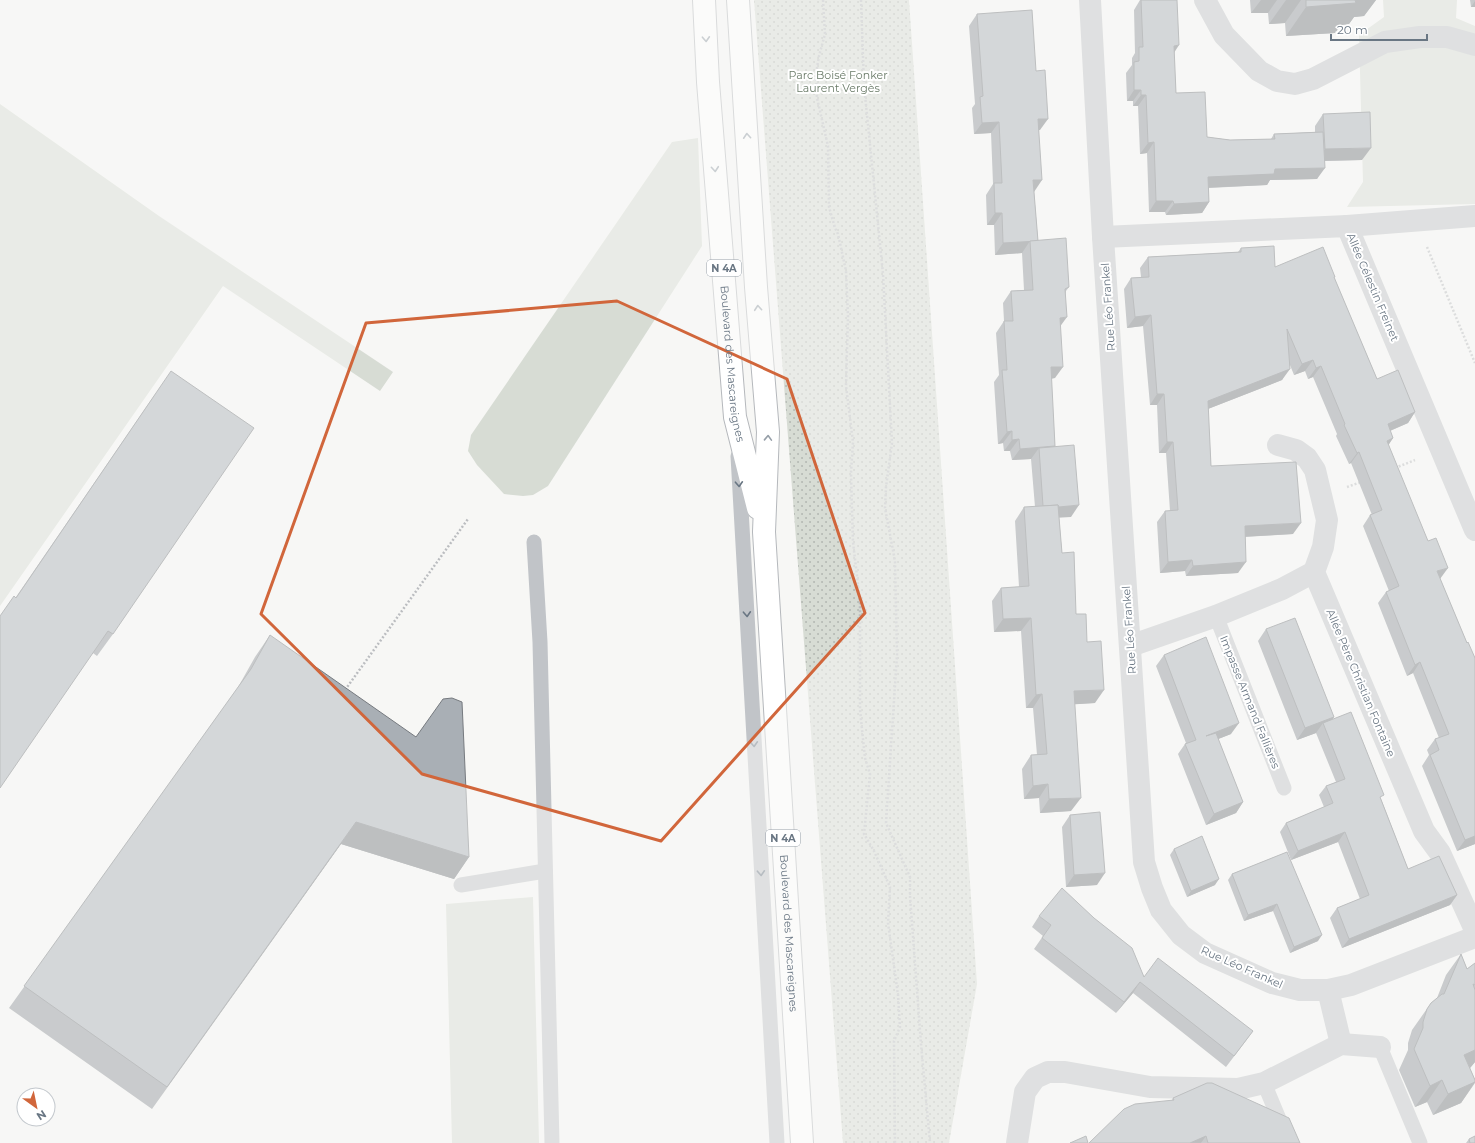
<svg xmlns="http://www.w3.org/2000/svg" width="1475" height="1143" font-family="Montserrat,sans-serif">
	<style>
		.grass { fill: #d7dcd4 }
		.park { fill: url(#park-dots) }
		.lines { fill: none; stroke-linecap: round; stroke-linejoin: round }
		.primary-casing { stroke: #b5b8bc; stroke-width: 24 }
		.path { stroke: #bbbdc0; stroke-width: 2.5; stroke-dasharray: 2 2; stroke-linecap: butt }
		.service { stroke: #c1c4c8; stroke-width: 15 }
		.minor { stroke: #c1c4c8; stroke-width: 22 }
		.primary { stroke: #fff; stroke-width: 22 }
		.wall { fill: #91969c }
		.shaded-wall { fill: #767a7f }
		.building { fill: #a9afb5; stroke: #767a7f }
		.oneway { stroke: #969fa8 }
		.oneway2 { stroke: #697683 }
		.marked { fill: none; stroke: #d1663b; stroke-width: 3; stroke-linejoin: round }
		.labels { text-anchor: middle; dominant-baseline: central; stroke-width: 4; stroke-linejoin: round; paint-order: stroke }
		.shield { fill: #fff; stroke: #969fa8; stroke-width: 1 }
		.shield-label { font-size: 10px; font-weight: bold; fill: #697683 }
		.park-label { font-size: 11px; fill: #6a7b68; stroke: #fff }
		.street-label { font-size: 11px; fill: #697683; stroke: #fff }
	</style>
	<defs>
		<pattern id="park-dots" width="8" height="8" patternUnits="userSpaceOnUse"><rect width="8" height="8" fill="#d7dcd4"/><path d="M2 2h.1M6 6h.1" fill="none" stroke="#b2b7b1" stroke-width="1.8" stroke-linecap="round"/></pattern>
	</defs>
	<rect width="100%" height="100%" fill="#f7f7f5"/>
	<!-- grass -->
	<g class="grass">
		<path d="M1383 0H1457L1456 18 1475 26V204L1347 207 1363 182 1359 35 1384 17Z"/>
		<path d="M0 104 159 216 393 372 380 391 223 286 0 606Z"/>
		<path d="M698 138 702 246 548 486 533 495 523 496 504 494 477 465 468 451 471 435 672 142Z"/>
		<path d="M533 897 539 1143H452L446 904Z"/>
	</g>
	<!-- park -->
	<path class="park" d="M754 0H909L977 984 949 1143H843Z"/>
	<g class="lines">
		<!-- primary casing -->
		<g class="primary-casing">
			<g id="primary">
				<path id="s1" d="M704 0 708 82 735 417 758 508"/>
				<path id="s2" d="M738 0 756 287 768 432 764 532 802 1143"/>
			</g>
		</g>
		<!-- path -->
		<g class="path">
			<path d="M823 0 825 34 819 56 816 74 817 98 828 146 829 207 835 228 838 234 846 271 848 316 846 386 853 442 851 473 852 510 853 542 860 602V710L865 758 870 774 864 834 874 851 890 887 888 923 898 995 900 1027 894 1041 895 1143"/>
			<path d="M861 0 864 85 883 274 892 443 886 487 885 508 895 561 897 655 886 823 910 877V896L921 1044 930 1143"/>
			<path d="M1427 247 1475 363"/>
			<path d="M1395 468 1415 460"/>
			<path d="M1347 487 1361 482"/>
			<path d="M345 690 468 519"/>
		</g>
		<!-- service -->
		<g class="service">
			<path d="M738 456 777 1143"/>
			<path d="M534 542 540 642 552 1143"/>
			<path d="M1216 616 1284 788"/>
			<path d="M461 885 545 871"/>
			<path d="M1380 1047 1420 1143"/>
			<path d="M1264 1083 1289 1143"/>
		</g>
		<!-- minor -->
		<g class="minor">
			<path d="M1090 0 1103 237 1144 862 1152 888 1161 910 1181 935 1205 953 1272 983 1300 990H1328L1351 985 1475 937"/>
			<path d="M1205 0 1224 35 1259 71 1277 81 1295 84 1313 79 1385 42 1420 37H1447L1475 45"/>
			<path d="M1347 226 1475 216"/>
			<path d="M1103 237 1347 226 1475 530"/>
			<path d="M1278 445 1296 450 1307 458 1315 470 1327 520 1323 547 1314 572 1424 831 1440 853 1475 930"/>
			<path d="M1130 646 1216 616 1282 589 1314 572"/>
			<path d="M1328 990 1341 1044"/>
			<path d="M1017 1143 1025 1092 1035 1078 1048 1072H1065L1150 1087 1238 1089 1264 1083 1341 1044 1380 1047"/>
		</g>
		<!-- primary -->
		<use href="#primary" class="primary"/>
	</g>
	<!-- wall -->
	<g class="wall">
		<path d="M1140 0H1177L1174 53 1176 93 1207 137 1230 140 1271 139 1274 134 1315 132V126L1323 114 1362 160 1324 161 1317 179 1270 180 1267 185 1209 188V202L1202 213 1166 215 1165 212H1149L1147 153 1140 154 1138 106H1133V101H1127L1126 73 1132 65V58L1135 53 1134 10Z"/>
		<path d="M1250 0H1376L1364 16 1354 17 1349 24 1341 25 1335 33 1286 36 1285 23 1269 24 1268 13H1251Z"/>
		<path d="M1470 0H1475V7H1471Z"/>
		<path d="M977 14 1040 130H1039L1034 192 1038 241 1069 287 1066 291 1060 327 1055 378 1051 379 1055 446 1071 517H1059L1062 553 1076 614 1087 642 1095 703 1075 704 1071 811 1040 813 1039 798 1024 799 1022 769 1031 755H1037L1033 708H1026L1021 631 994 632 992 601 1001 588 1019 587 1015 521 1024 507H1035L1031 459 1012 460 1010 451H1004L1003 443 998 444 994 382 999 375 996 333 1004 321 1003 303 1011 291 1024 290 1022 253 995 255 994 225H987L986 195 993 184 991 133 974 134 972 108 975 104 969 26Z"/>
		<path d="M1241 248 1275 267 1334 278 1377 379 1415 412 1408 423 1390 431 1393 438 1388 445 1440 579 1467 643 1475 658V844L1457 851 1422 766 1429 755 1427 750 1435 739 1439 738 1413 673 1407 676 1378 603 1386 592 1389 591 1363 526 1370 515H1372L1351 463 1349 464 1336 436 1337 434 1313 377 1308 379 1305 371 1294 375 1290 365 1282 380 1208 409 1211 466 1293 534 1245 537 1238 573 1186 576 1185 571 1160 573 1157 522 1165 511H1170L1166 453H1159L1157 405H1150L1143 326 1127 328 1124 289 1131 278 1141 277 1140 268 1148 257 1238 252Z"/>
		<path d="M156 393 113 634 97 656 16 597Z"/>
		<path d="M1266 629 1334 717 1332 719 1381 799 1408 869 1457 895 1450 905 1342 948 1330 918 1337 908 1360 899 1338 842 1291 860 1280 832 1286 823 1324 807 1319 795 1326 786 1336 782 1316 733 1297 740 1258 641Z"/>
		<path d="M270 635 469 857 454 879 341 844 152 1109 9 1008 237 689 255 657Z"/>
		<path d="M1164 655 1231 734 1218 739 1243 802 1236 813 1206 825 1178 754 1185 744 1186 743 1156 666Z"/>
		<path d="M1070 815 1097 885 1066 887 1062 827Z"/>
		<path d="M1174 849 1215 885 1187 897 1170 855Z"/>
		<path d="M1287 852 1318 941 1290 953 1273 911 1244 921 1228 880 1232 874Z"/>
		<path d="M1039 916 1144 977 1253 1031 1245 1042 1226 1067 1133 993 1116 1013 1034 949 1043 936 1032 927Z"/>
		<path d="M1461 954 1467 969 1475 963V1062L1470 1068 1475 1080V1083L1461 1103 1433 1115 1427 1102 1415 1107 1399 1070 1408 1050V1043L1412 1030 1431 1003 1437 998 1446 975Z"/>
		<path d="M1173 1098 1300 1143H1089L1172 1100Z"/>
		<path d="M1469 1139 1475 1143H1466Z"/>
	</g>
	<!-- shaded-wall -->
	<g class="shaded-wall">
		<path d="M1261 0H1277L1268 13H1251Z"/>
		<path d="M1286 0H1301L1285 23 1269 24Z"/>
		<path d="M1352 0H1376L1364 16 1354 17 1349 24 1341 25 1335 33 1286 36 1306 7Z"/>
		<path d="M1475 1V7H1471Z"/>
		<path d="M1179 45 1172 56 1174 46Z"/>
		<path d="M1134 90H1141L1133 101H1127Z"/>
		<path d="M1141 95H1146L1138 106H1133Z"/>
		<path d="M1038 119H1048L1040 130 1030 131Z"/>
		<path d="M999 122 991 133 974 134 982 123Z"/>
		<path d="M1154 142 1147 153 1140 154 1148 143Z"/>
		<path d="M1371 148 1362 160 1317 161 1325 149Z"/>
		<path d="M1325 168 1317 179 1270 180 1267 185 1200 188 1208 177 1275 169Z"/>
		<path d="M1033 180H1042L1034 192Z"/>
		<path d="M1156 201H1173L1165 212H1149Z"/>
		<path d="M1209 202 1202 213 1166 215 1174 204Z"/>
		<path d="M995 213H1002L994 225H987Z"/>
		<path d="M1030 241 1022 253 995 255 1003 243Z"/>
		<path d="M1151 315 1143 326 1127 328 1135 317Z"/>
		<path d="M1067 317 1059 328 1060 318Z"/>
		<path d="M1313 360 1305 371 1294 375 1302 364Z"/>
		<path d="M1321 366 1313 377 1308 379 1316 368Z"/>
		<path d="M1051 367H1063L1055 378 1042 379Z"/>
		<path d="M1290 369 1282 380 1200 412 1208 401Z"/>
		<path d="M1157 394H1164L1157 405H1150Z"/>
		<path d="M1415 412 1408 423 1380 435 1388 424Z"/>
		<path d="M1012 431 1003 443 998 444 1007 432Z"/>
		<path d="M1393 438 1386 449 1387 441Z"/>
		<path d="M1019 439 1010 451H1004L1012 440Z"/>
		<path d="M1167 442H1173L1166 453H1159Z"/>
		<path d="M1055 446 1047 458 1039 448 1031 459 1012 460 1020 449Z"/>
		<path d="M1359 452 1351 463 1349 464 1357 453Z"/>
		<path d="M1079 505 1071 517 1035 519 1043 508Z"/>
		<path d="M1301 523 1293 534 1237 537 1245 526Z"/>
		<path d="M1192 560 1185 571 1160 573 1168 562Z"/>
		<path d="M1246 562 1238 573 1186 576 1193 566Z"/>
		<path d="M1448 568 1440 579 1437 571Z"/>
		<path d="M1031 618 1021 631 994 632 1003 619Z"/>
		<path d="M1420 662 1413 673 1407 676 1415 665Z"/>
		<path d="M1104 690 1095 703 1064 705 1074 691Z"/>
		<path d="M1042 694 1033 708H1026L1036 695Z"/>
		<path d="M1334 717 1326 729 1323 723 1316 733 1297 740 1305 728Z"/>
		<path d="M1239 723 1231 734 1198 747 1206 736Z"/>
		<path d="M1048 784 1039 798 1024 799 1033 786Z"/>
		<path d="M1081 798 1071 811 1040 813 1049 799Z"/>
		<path d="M1243 802 1236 813 1206 825 1214 814Z"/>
		<path d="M356 822 469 857 454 879 341 844 152 1109Z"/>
		<path d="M1345 832 1338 842 1291 860 1298 851Z"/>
		<path d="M1475 836V844L1457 851 1465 840Z"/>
		<path d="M1105 873 1097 885 1066 887 1074 875Z"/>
		<path d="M1219 879 1215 885 1187 897 1191 891Z"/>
		<path d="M1457 895 1450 905 1342 948 1349 939Z"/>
		<path d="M1277 904 1273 911 1244 921 1248 915Z"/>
		<path d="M1322 935 1318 941 1290 953 1294 947Z"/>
		<path d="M1140 982 1133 993 1116 1013 1124 1002Z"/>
		<path d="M1475 1050V1062L1470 1068 1464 1055Z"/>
		<path d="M1442 1080 1427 1102 1415 1107 1430 1086Z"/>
		<path d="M1475 1082 1461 1103 1433 1115 1448 1094Z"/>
		<path d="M1206 1136 1201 1143H1190Z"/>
	</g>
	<!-- building -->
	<g class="building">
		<path d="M1141 0H1177L1179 45 1174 46 1176 93 1205 92 1207 137 1230 140 1275 139 1274 134 1323 132 1325 168 1275 169 1274 174 1208 177 1209 202 1174 204 1173 201H1156L1154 142 1148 143 1146 95H1141V90H1134V62L1139 61V47H1143Z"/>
		<path d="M1306 0H1355L1356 3 1306 7Z"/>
		<path d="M1032 10 1036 71 1045 70 1048 119H1038L1042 180H1033L1038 241 1003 243 1002 213H995L994 183H1002L999 122 982 123 980 97 983 96 977 14Z"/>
		<path d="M1370 112 1371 148 1325 149 1323 114Z"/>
		<path d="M1066 238 1069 287 1065 289 1067 317 1060 318 1063 367H1051L1055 446 1020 449 1019 439 1012 440V431L1007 432 1002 370H1007L1004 321H1013L1011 291 1033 290 1030 241Z"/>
		<path d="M1274 246 1275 267 1323 247 1335 277H1334L1377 379 1398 370 1415 412 1388 424 1393 438 1387 441 1428 541 1436 538 1448 568 1437 571 1467 643 1468 642 1475 658V836L1465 840 1430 755 1439 750 1435 739 1449 734 1420 662 1415 665 1386 592 1399 586 1370 515 1382 510 1359 452 1357 453 1344 425 1345 424 1321 366 1316 368 1313 360 1302 364 1287 329 1290 369 1208 401 1211 466 1296 462 1301 523 1245 526 1246 562 1193 566 1192 560 1168 562 1165 511 1178 510 1173 442H1167L1164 394H1157L1151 315 1135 317 1131 278 1149 277 1148 257 1241 252V248Z"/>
		<path d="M171 371 254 428 113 634 108 631 0 788V616L14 596 16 598Z"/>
		<path d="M1074 445 1079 505 1059 507 1058 505 1043 506 1039 448Z"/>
		<path d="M1058 505 1062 553 1074 552 1076 614H1086L1087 642 1101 641 1104 690 1074 691 1081 798 1049 799 1048 784 1033 786 1031 755 1047 754 1042 694 1036 695 1031 618 1003 619 1001 588 1029 586 1024 507Z"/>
		<path d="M1295 618 1334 717 1305 728 1266 629Z"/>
		<path d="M270 635 416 737 443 699 452 698 462 702 469 857 356 822 167 1087 24 986 251 669Z"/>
		<path d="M1206 637 1239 723 1206 736 1216 733 1243 802 1214 814 1185 744 1196 740 1164 655Z"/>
		<path d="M1351 712 1384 795 1380 797 1408 869 1439 856 1457 895 1349 939 1337 908 1369 895 1345 832 1298 851 1286 823 1333 803 1326 786 1345 779 1323 723Z"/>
		<path d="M1100 812 1105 873 1074 875 1070 815Z"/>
		<path d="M1202 836 1219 879 1191 891 1174 849Z"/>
		<path d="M1287 852 1322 935 1294 947 1277 904 1248 915 1232 874Z"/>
		<path d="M1062 888 1094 918 1132 948 1144 977 1158 958 1253 1031 1234 1056 1140 982 1124 1002 1042 938 1051 925 1039 916Z"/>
		<path d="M1461 954 1467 969 1475 963V985L1473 984 1475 990V1050L1464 1055 1475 1080V1082L1448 1094 1442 1080 1430 1086 1414 1049 1423 1028V1022L1427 1009 1431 1003 1442 994H1444Z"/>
		<path d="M1207 1083H1212L1289 1118 1300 1143H1208L1206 1136 1190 1143H1089L1124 1109 1135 1104 1174 1100 1173 1098Z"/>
		<path d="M1086 1136 1088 1143H1070Z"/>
		<path d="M1475 1136V1143H1470L1469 1139Z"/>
	</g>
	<!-- one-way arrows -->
	<defs><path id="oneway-chevron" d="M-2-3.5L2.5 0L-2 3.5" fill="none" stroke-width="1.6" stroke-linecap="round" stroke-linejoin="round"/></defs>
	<g class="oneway">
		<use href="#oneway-chevron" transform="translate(706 39) rotate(87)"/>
		<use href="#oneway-chevron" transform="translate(747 136) rotate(-94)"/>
		<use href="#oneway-chevron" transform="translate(715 169) rotate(85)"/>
		<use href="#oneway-chevron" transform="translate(758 308) rotate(-95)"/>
		<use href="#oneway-chevron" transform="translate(768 438) rotate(-88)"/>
	</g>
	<g class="oneway2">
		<use href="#oneway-chevron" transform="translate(739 484) rotate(87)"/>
		<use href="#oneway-chevron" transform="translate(747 614) rotate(87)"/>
		<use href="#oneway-chevron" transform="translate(754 744) rotate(87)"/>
		<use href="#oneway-chevron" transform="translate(761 873) rotate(87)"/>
	</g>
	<!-- marked area -->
	<path d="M0 0H1475V1143H0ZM617 301 787 379 865 613 661 841 422 774 261 614 366 323Z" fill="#f7f7f5" fill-opacity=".55" fill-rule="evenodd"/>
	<path class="marked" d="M617 301 787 379 865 613 661 841 422 774 261 614 366 323Z"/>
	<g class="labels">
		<!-- shield labels -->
		<g class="shield">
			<rect x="707" y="260" width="34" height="16" rx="3"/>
			<rect x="766" y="830" width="34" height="16" rx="3"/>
		</g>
		<g class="shield-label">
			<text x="724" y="268">N 4A</text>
			<text x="783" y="838">N 4A</text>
		</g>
		<!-- park labels -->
		<g class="park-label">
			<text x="838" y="75">Parc Boisé Fonker<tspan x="838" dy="13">Laurent Vergès</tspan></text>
		</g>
		<!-- street labels -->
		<g class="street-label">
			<text transform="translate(1373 287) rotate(67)">Allée Célestin Freinet</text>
			<text transform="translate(1108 307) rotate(-94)">Rue Léo Frankel</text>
			<text stroke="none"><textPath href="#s1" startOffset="365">Boulevard des Mascareignes</textPath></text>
			<text transform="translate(1129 630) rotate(-94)">Rue Léo Frankel</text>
			<text transform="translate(1361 683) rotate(67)">Allée Père Christian Fontaine</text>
			<text transform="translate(1250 702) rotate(68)">Impasse Armand Fallières</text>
			<text stroke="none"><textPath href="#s2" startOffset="935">Boulevard des Mascareignes</textPath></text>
			<text transform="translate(1242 967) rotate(24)">Rue Léo Frankel</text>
		</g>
	</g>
	<!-- north arrow -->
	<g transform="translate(36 1107) rotate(147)"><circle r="19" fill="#ffffff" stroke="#c3c8cd"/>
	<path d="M0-3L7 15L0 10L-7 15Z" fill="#d1663b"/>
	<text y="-6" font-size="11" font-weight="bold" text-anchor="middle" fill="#697683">N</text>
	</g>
	<!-- scale -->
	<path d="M1331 34v6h96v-6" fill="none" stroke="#697683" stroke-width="2"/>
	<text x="1337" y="34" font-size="12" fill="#697683" stroke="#ffffff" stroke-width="3" paint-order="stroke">20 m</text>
</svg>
